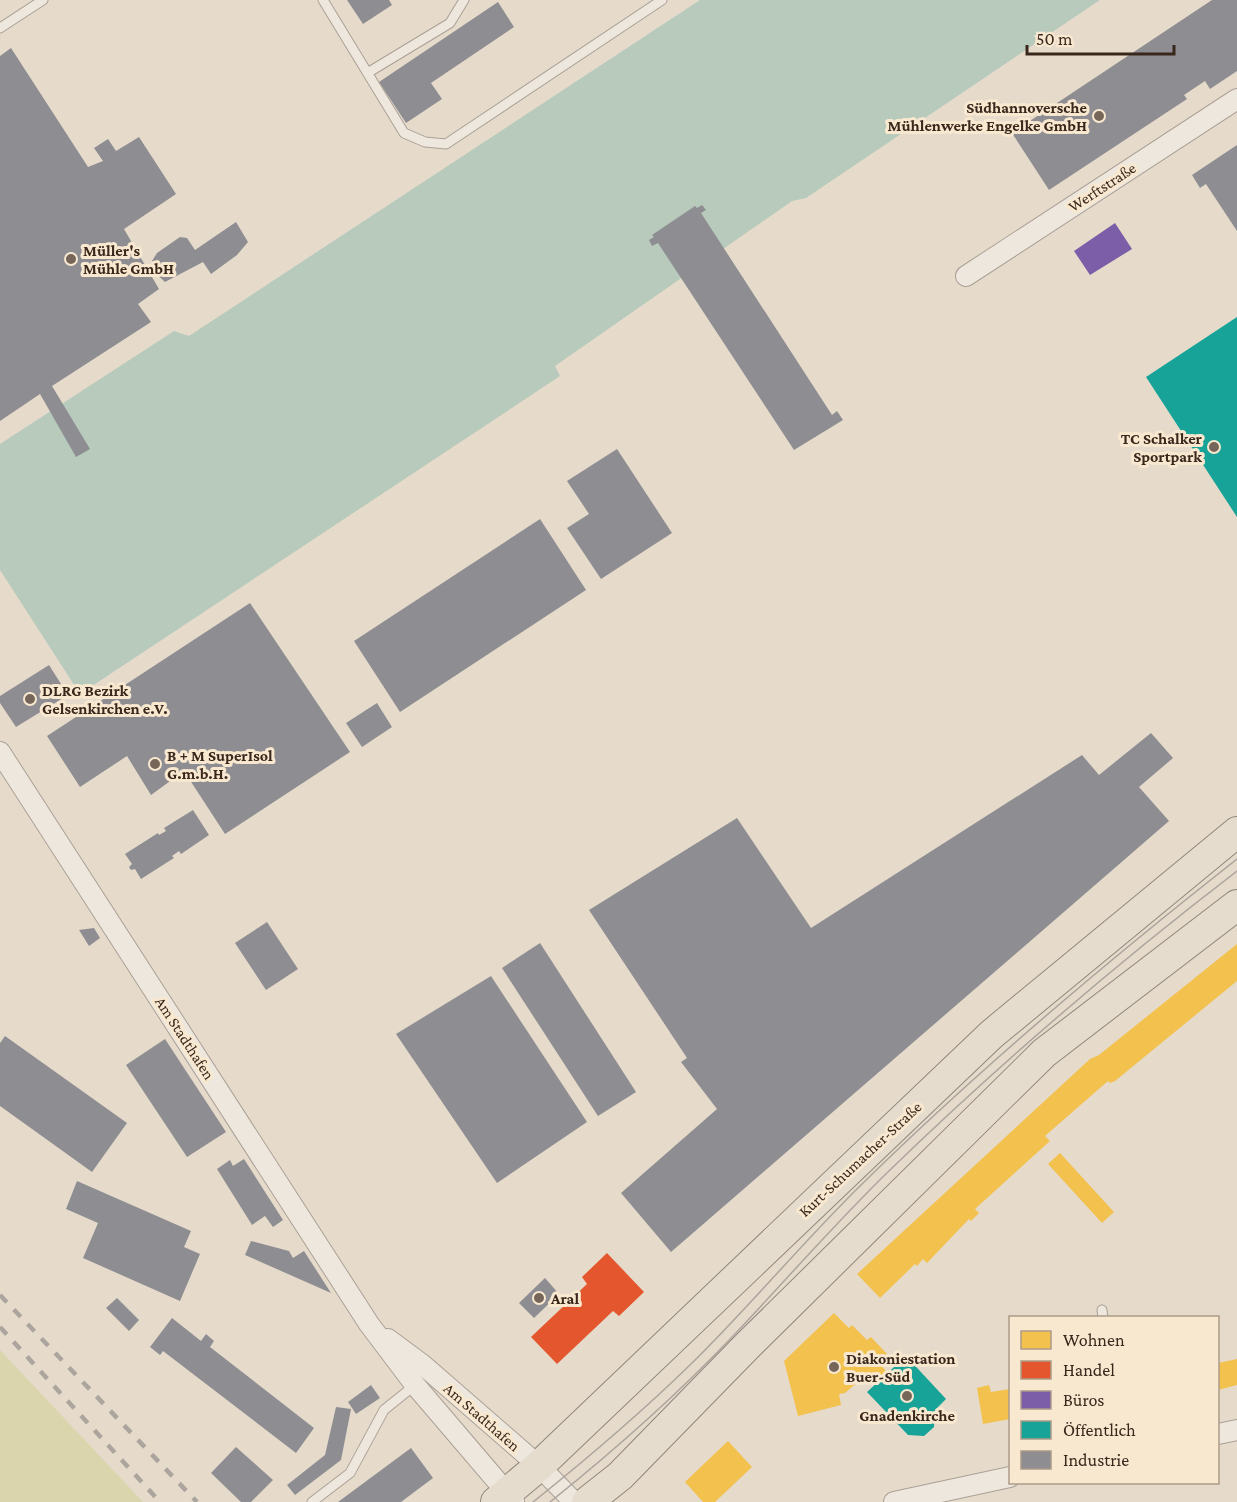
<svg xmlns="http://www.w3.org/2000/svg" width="1237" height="1502" font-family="'Crimson Pro',serif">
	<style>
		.green { fill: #dad5ac }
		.water { fill: #b7cabc }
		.homes { fill: #f2c14e }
		.shops { fill: #e4572e }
		.offices { fill: #7b5ea7 }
		.public { fill: #17a398 }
		.industry { fill: #8d8d92 }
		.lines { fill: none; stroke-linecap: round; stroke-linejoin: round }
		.lane-casing { stroke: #aba095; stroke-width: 11 }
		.street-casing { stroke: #aba095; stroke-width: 22 }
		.primary-casing { stroke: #90867b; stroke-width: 32 }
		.lane { stroke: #ede7de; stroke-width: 9 }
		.street { stroke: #ede7de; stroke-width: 20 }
		.primary { stroke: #e5dcce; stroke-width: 30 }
		.tram { stroke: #aca59e; stroke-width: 1.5 }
		.rail { stroke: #aca59e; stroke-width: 4.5; stroke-dasharray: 10 10; stroke-linecap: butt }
		.poi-dot { fill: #766659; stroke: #f8e8d0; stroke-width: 2 }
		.labels { text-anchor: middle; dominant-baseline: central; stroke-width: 6; stroke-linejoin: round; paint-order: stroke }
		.poi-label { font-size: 16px; font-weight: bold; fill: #3a271c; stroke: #f8e8d0; text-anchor: start }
		.street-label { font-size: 16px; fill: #3a271c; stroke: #f8e8d0 }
	</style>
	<rect width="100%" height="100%" fill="#e6dbcb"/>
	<!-- green -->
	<path class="green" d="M0 1350 143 1502H0Z"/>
	<!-- water -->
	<path class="water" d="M700 0H1100L806 198 792 201 555 366 560 376 80 694 0 570V444L174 331 189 336Z"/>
	<!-- homes -->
	<g class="homes">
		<path d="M1237 944V981L1115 1081 1110 1083 1108 1081 1045 1136 1050 1141 975 1209 979 1213 971 1221 969 1219 927 1263 923 1259 917 1266 915 1264 880 1298 857 1274 1090 1059 1099 1055Z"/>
		<path d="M1060 1153 1114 1212 1102 1223 1048 1164Z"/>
		<path d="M834 1313 849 1328 852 1325 867 1340 871 1337 887 1354 878 1362 887 1372 876 1384 867 1374 845 1393 839 1394 841 1405 798 1416 784 1361Z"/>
		<path d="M1237 1359V1385L1218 1390V1363Z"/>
		<path d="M989 1385 991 1392 1010 1389V1419L983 1424 977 1388Z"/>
		<path d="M728 1441 752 1467 715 1502H703L685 1482Z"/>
	</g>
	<!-- shops -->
	<path class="shops" d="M607 1253 644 1292 619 1316 613 1311 557 1364 531 1337 587 1284 582 1277Z"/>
	<!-- offices -->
	<path class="offices" d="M1115 223 1132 249 1090 275 1074 251Z"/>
	<!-- public -->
	<g class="public">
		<path d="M1237 317V517L1146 377Z"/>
		<path d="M906 1356 946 1399 935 1410 934 1427 924 1436 908 1435 867 1392Z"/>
	</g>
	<!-- industry -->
	<g class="industry">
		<path d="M347 0H389L392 5 363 24Z"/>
		<path d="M1212 0H1237V71L1210 89 1205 81 1184 95 1187 99 1049 190 1012 133Z"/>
		<path d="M498 2 514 27 431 83 442 99 406 123 379 82Z"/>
		<path d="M11 48 88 167 103 161 94 148 108 139 116 151 139 137 176 194 124 229 159 289 138 304 151 322 52 386 90 449 76 457 40 394 0 421V56Z"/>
		<path d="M1237 145V231L1206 184 1200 188 1192 175Z"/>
		<path d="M702 205 706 210 701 213 832 415 837 411 843 420 794 450 658 243 652 246 649 240 654 237 652 235 695 206 697 208Z"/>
		<path d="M236 222 248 242 237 255 211 274 203 262 165 282 151 269 154 266 152 261 157 253 180 237 187 238 195 250Z"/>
		<path d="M617 449 672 533 601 579 567 528 589 514 567 481Z"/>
		<path d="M540 519 586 590 400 712 354 641Z"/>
		<path d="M250 603 350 752 225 834 184 771 151 795 127 756 80 787 47 736Z"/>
		<path d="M49 665 68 695 16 727 0 703V696Z"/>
		<path d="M377 703 392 727 362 747 346 723Z"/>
		<path d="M1151 733 1173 758 1139 787 1169 821 671 1252 621 1193 717 1109 681 1062 687 1058 589 910 737 818 811 928 1082 755 1099 775Z"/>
		<path d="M193 810 209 835 181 854 179 851 172 856 174 858 141 879 135 869 131 870 129 867 132 864 125 854 158 833 159 835 166 831 164 828Z"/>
		<path d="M267 922 298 969 266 990 235 943Z"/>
		<path d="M94 928 100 938 89 946 79 930Z"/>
		<path d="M540 943 636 1092 598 1116 502 968Z"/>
		<path d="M491 976 587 1122 497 1183 396 1034Z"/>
		<path d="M5 1036 127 1123 92 1172 0 1106V1043Z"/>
		<path d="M165 1039 226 1132 187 1157 126 1065Z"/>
		<path d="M244 1159 283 1220 273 1227 265 1216 252 1225 217 1169 230 1160 233 1166Z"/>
		<path d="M77 1181 191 1231 184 1247 200 1254 180 1301 83 1258 98 1223 66 1209Z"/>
		<path d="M251 1241 289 1251 293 1258 304 1251 331 1293 245 1255Z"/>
		<path d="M545 1278 559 1294 534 1318 519 1303Z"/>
		<path d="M117 1298 139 1320 129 1331 106 1308Z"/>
		<path d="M172 1318 201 1341 206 1334 214 1341 210 1347 314 1428 296 1453 163 1351 160 1355 150 1347Z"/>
		<path d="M371 1385 380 1398 356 1414 348 1402Z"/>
		<path d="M336 1407 351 1409 341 1460 295 1495 287 1485 325 1455Z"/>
		<path d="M236 1447 273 1480 251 1502H241L211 1473Z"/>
		<path d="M411 1448 433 1478 401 1502H338Z"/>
	</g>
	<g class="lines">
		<!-- lane casing -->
		<g class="lane-casing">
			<g id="lane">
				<path d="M323 0 404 133 425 142 446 144 662 0"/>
				<path d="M0 28 43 0"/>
				<path d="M369 72 450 23 464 0"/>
				<path d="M1102 1310 1103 1318"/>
				<path d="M312 1502 350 1473 384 1410 415 1385"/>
			</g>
		</g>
		<!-- street casing -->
		<g class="street-casing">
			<g id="street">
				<path d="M966 276 1237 99"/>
				<path d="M0 752 369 1324 415 1385 514 1501"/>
				<path d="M388 1339 423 1365 539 1466 574 1502"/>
				<path d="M1218 1434 1237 1430"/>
				<path d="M894 1502 1010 1477"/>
			</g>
		</g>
		<!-- primary casing -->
		<g class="primary-casing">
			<g id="primary">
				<path d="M496 1502 539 1466 992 1034 1237 832"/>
				<path d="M587 1502 620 1476 748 1345 1044 1053 1237 905"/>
			</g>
		</g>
		<!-- lane -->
		<use href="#lane" class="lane"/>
		<!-- street -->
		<use href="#street" class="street"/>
		<!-- primary -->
		<use href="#primary" class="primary"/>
		<!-- tram -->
		<g class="tram">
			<path d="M533 1502C588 1458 641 1413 692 1363 750 1306 802 1243 860 1186 979 1069 1106 962 1237 859"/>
			<path d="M550 1502C615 1450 677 1395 734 1335 787 1279 837 1221 892 1168 1001 1063 1117 963 1237 871"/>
		</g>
		<!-- rail -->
		<g class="rail">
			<path d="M0 1295 197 1502"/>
			<path d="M0 1327 160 1502"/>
		</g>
	</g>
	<!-- markers -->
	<g class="poi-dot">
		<circle cx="1099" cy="116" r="6"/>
		<circle cx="71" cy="259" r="6"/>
		<circle cx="1214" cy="447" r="6"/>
		<circle cx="30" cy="699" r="6"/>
		<circle cx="155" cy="764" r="6"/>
		<circle cx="539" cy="1298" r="6"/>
		<circle cx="834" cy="1367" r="6"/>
		<circle cx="907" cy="1396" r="6"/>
	</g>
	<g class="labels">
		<!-- poi labels -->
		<g class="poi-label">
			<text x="1087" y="107" text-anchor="end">Südhannoversche<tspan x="1087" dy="18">Mühlenwerke Engelke GmbH</tspan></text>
			<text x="83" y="250">Müller's<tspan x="83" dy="18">Mühle GmbH</tspan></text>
			<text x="1202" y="438" text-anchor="end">TC Schalker<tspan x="1202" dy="18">Sportpark</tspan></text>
			<text x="42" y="690">DLRG Bezirk<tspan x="42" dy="18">Gelsenkirchen e.V.</tspan></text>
			<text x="167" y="755">B + M SuperIsol<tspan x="167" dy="18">G.m.b.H.</tspan></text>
			<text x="551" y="1298">Aral</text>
			<text x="846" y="1358">Diakoniestation<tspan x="846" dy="18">Buer-Süd</tspan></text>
			<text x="907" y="1415" text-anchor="middle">Gnadenkirche</text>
		</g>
		<!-- street labels -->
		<g class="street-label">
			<text transform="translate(1102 187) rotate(-33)">Werftstraße</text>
			<text transform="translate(185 1038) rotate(57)">Am Stadthafen</text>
			<text transform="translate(860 1159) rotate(-43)">Kurt-Schumacher-Straße</text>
			<text transform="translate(482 1417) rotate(41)">Am Stadthafen</text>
		</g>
	</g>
	<!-- legend -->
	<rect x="1009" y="1316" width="210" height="168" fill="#f8e8d0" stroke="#ac9b88" stroke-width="1.5"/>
	<rect x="1021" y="1331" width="30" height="18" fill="#f2c14e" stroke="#ac9b88" stroke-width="1.5"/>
	<text x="1063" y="1346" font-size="18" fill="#3a271c">Wohnen</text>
	<rect x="1021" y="1361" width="30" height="18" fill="#e4572e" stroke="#ac9b88" stroke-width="1.5"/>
	<text x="1063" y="1376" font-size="18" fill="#3a271c">Handel</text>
	<rect x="1021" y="1391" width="30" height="18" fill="#7b5ea7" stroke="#ac9b88" stroke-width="1.5"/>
	<text x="1063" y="1406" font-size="18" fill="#3a271c">Büros</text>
	<rect x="1021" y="1421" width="30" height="18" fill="#17a398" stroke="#ac9b88" stroke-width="1.5"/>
	<text x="1063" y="1436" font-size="18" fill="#3a271c">Öffentlich</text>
	<rect x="1021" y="1451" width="30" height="18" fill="#8d8d92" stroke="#ac9b88" stroke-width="1.5"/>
	<text x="1063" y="1466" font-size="18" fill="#3a271c">Industrie</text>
	<!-- scale -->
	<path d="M1027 45v9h147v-9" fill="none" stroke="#3a271c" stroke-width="3"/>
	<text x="1036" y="45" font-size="18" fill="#3a271c" stroke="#f8e8d0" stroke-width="4.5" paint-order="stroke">50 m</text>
</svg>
